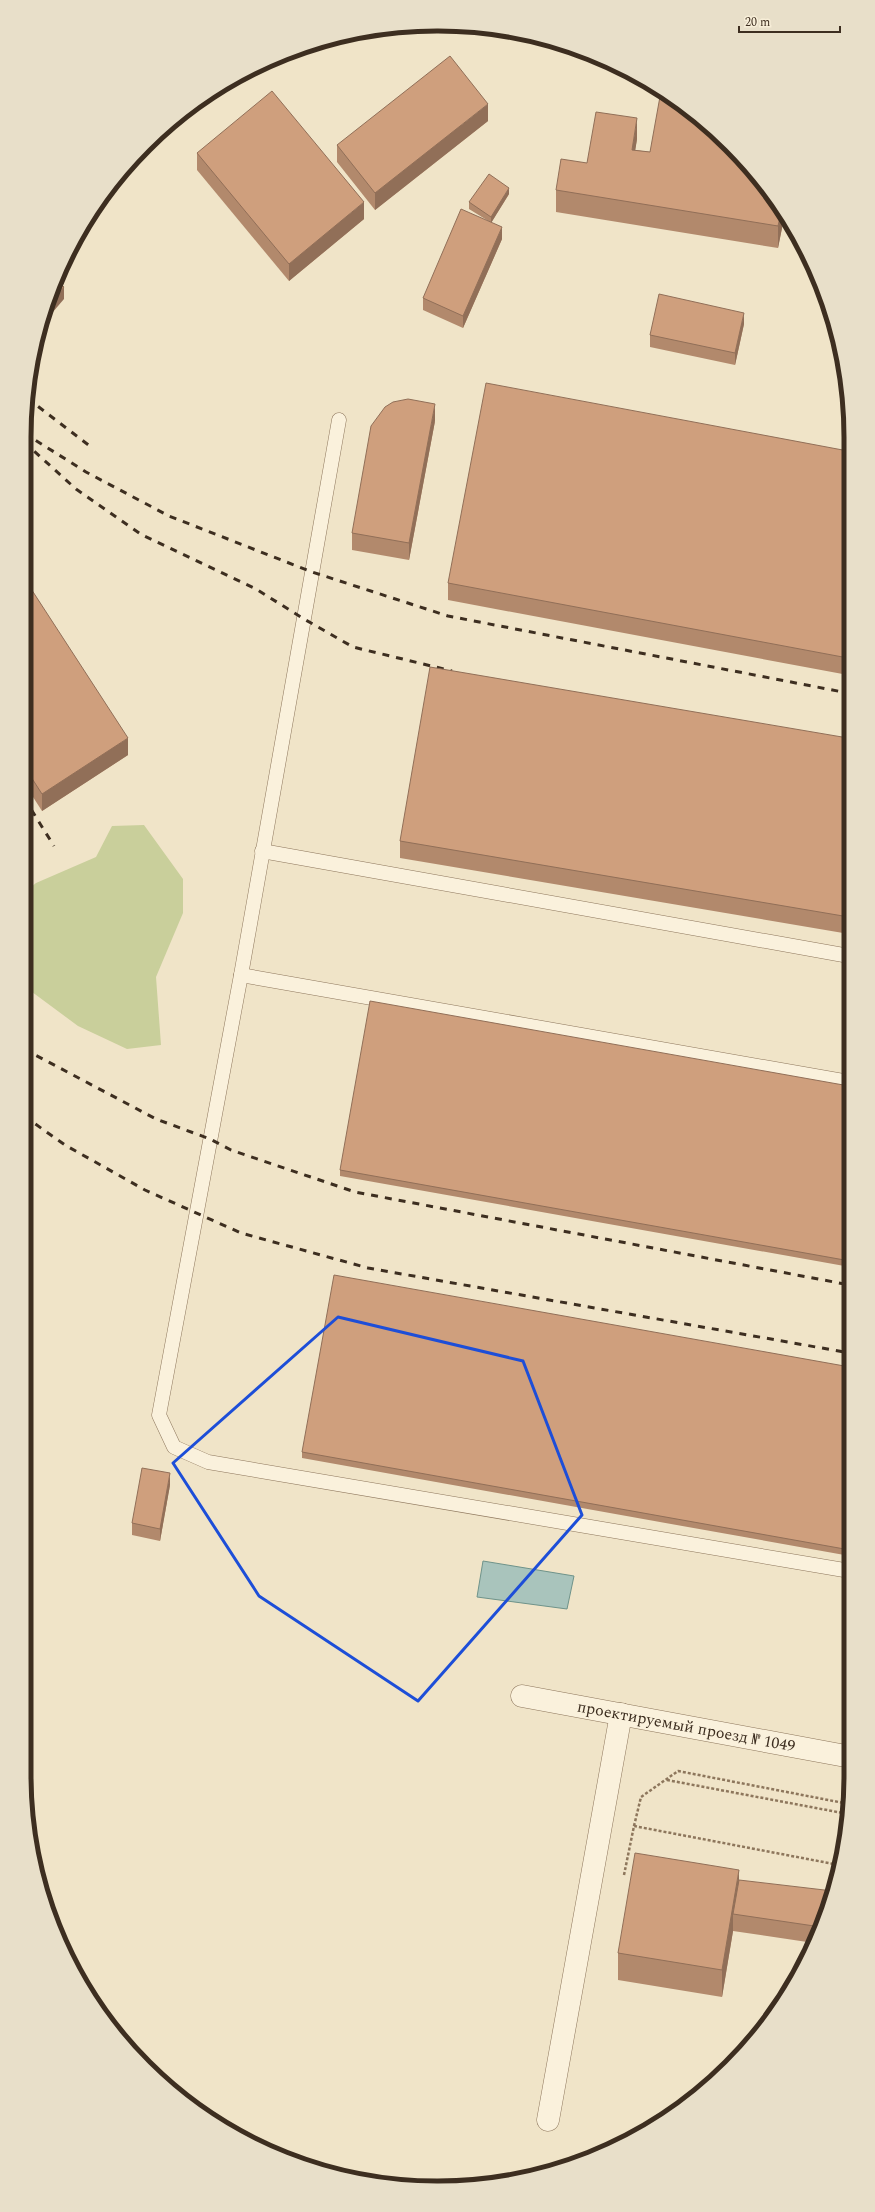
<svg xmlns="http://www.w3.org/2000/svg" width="875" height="2212" font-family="Spectral,serif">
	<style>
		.green { fill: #c9cf9b }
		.water { fill: #a9c4bc; stroke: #6f938a }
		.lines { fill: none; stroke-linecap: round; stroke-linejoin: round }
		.lane-casing { stroke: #8d765c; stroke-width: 15 }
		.street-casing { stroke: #8d765c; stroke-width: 23 }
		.path { stroke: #8d765c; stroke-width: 2.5; stroke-dasharray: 3 2; stroke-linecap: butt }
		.lane { stroke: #faf1dc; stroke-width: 14 }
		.street { stroke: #faf1dc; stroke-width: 22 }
		.rail { stroke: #3d2e20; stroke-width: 3; stroke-dasharray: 7 7; stroke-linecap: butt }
		.wall { fill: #b2896c }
		.shaded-wall { fill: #916f58 }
		.building { fill: #cf9f7d; stroke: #916f58 }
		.marked { fill: none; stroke: #1d4ed8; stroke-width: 3; stroke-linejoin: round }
		.labels { text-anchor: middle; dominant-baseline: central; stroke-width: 3; stroke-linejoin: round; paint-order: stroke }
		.street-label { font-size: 16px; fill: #3d2e20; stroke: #f7eed8 }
		.rim { fill: none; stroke: #3d2e20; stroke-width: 5 }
	</style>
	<rect width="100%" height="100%" fill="#f0e4c8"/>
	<!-- green -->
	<path class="green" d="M144 825 183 879V913L156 977 161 1045 127 1049 78 1026 24 986V893L36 883 96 857 112 826Z"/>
	<!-- water -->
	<path class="water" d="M483 1561 574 1576 567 1609 477 1597Z"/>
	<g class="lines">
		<!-- lane casing -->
		<g class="lane-casing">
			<g id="lane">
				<path d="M339 420 241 975 159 1415 174 1447 208 1462 850 1571"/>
				<path d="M262 851 849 956"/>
				<path d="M241 975 849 1082"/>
			</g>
		</g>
		<!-- street casing -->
		<g class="street-casing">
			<g id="street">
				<path id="s1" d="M522 1696 851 1757"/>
				<path d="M548 2120 621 1714"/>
			</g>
		</g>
		<!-- path -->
		<g class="path">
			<path d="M667 1780 848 1814"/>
			<path d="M634 1826 641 1797 678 1771 849 1804"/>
			<path d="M624 1875 634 1826 839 1865"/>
		</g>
		<!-- lane -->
		<use href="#lane" class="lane"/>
		<!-- street -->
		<use href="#street" class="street"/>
		<!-- rail -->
		<g class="rail">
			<path d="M27 398 91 447"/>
			<path d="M24 433 86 472 169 516 312 572 448 616 848 693"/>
			<path d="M24 442 76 489 142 535 256 589 304 619 353 647 452 671"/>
			<path d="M24 798 54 846"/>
			<path d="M24 859 27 863"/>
			<path d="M24 1049 156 1119 210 1139 231 1150 355 1192 850 1285"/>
			<path d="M24 1116 65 1145 145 1190 241 1233 368 1268 850 1353"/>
		</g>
	</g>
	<!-- wall -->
	<g class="wall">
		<path d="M667 94 748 164 747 168 784 218 778 248 556 212V190L637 139 635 150 650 152Z"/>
		<path d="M488 121 375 210 337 162V145Z"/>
		<path d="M197 153 364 219 289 281 197 170Z"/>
		<path d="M509 194 491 223 502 239 463 328 423 310V298L490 222 469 209V202Z"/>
		<path d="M744 324 735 365 650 347V335Z"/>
		<path d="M435 421 409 560 352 550V533Z"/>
		<path d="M848 451V675L448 600V583Z"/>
		<path d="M24 578 128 755 42 811 24 783Z"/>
		<path d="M848 738 849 934 400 858V841Z"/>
		<path d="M849 1086 850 1267 340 1176V1170Z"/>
		<path d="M850 1367V1556L302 1458V1452Z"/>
		<path d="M170 1485 160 1541 132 1535V1523Z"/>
		<path d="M739 1880 829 1907 814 1943 733 1931 722 1997 618 1980V1953Z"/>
	</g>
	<!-- shaded-wall -->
	<g class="shaded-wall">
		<path d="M488 104V121L375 210V193Z"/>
		<path d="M637 118V139L632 171V150Z"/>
		<path d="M745 162 748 164 744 189V168Z"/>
		<path d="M509 188V194L491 223V217Z"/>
		<path d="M364 202V219L289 281V264Z"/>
		<path d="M781 213 784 218 778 248V226Z"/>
		<path d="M502 227V239L463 328V316Z"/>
		<path d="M64 287V299L41 326 45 309Z"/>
		<path d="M744 313V324L735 365V353Z"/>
		<path d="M435 404V421L409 560V543Z"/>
		<path d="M128 738V755L42 811V794Z"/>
		<path d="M170 1473V1485L160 1541V1529Z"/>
		<path d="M739 1870V1897L733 1914V1931L722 1997V1970Z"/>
	</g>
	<!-- building -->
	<g class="building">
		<path d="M450 56 488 104 375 193 337 145Z"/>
		<path d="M272 91 364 202 289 264 197 153Z"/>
		<path d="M661 91 667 94 745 162 744 168 751 169 781 213 778 226 556 190 561 159 587 163 596 112 637 118 632 150 650 152Z"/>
		<path d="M489 174 509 188 491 217 469 202Z"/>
		<path d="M461 209 502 227 463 316 423 298Z"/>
		<path d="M57 281 64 287 45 309 46 305Z"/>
		<path d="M659 294 744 313 735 353 650 335Z"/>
		<path d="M486 383 848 451V658L448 583Z"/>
		<path d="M408 399 435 404 409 543 352 533 371 426 385 407 393 402Z"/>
		<path d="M24 578 128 738 42 794 24 766Z"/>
		<path d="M430 667 848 738 849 917 400 841Z"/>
		<path d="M370 1001 849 1086 850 1261 340 1170Z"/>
		<path d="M334 1275 850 1367V1550L302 1452Z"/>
		<path d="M142 1468 170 1473 160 1529 132 1523Z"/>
		<path d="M635 1853 739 1870 722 1970 618 1953Z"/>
		<path d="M739 1880 833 1891 829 1907 821 1927 733 1914Z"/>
	</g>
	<!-- marked area -->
	<path class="marked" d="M338 1317 523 1361 582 1515 418 1701 259 1596 173 1463Z"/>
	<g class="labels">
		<!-- street labels -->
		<g class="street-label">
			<text stroke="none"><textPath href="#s1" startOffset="167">проектируемый проезд № 1049</textPath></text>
		</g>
	</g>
	<!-- crop -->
	<path d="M0 0H875V2212H0ZM437 31H438A406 406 0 0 1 844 437V1775A406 406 0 0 1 438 2181H437A406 406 0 0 1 31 1775V437A406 406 0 0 1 437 31Z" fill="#e8dfc9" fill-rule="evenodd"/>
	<path class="rim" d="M437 31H438A406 406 0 0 1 844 437V1775A406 406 0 0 1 438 2181H437A406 406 0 0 1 31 1775V437A406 406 0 0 1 437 31Z"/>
	<!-- scale -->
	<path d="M739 26v6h101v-6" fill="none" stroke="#3d2e20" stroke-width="2"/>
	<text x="745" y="26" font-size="12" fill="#3d2e20" stroke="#f7eed8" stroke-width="3" paint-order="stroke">20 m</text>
</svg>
